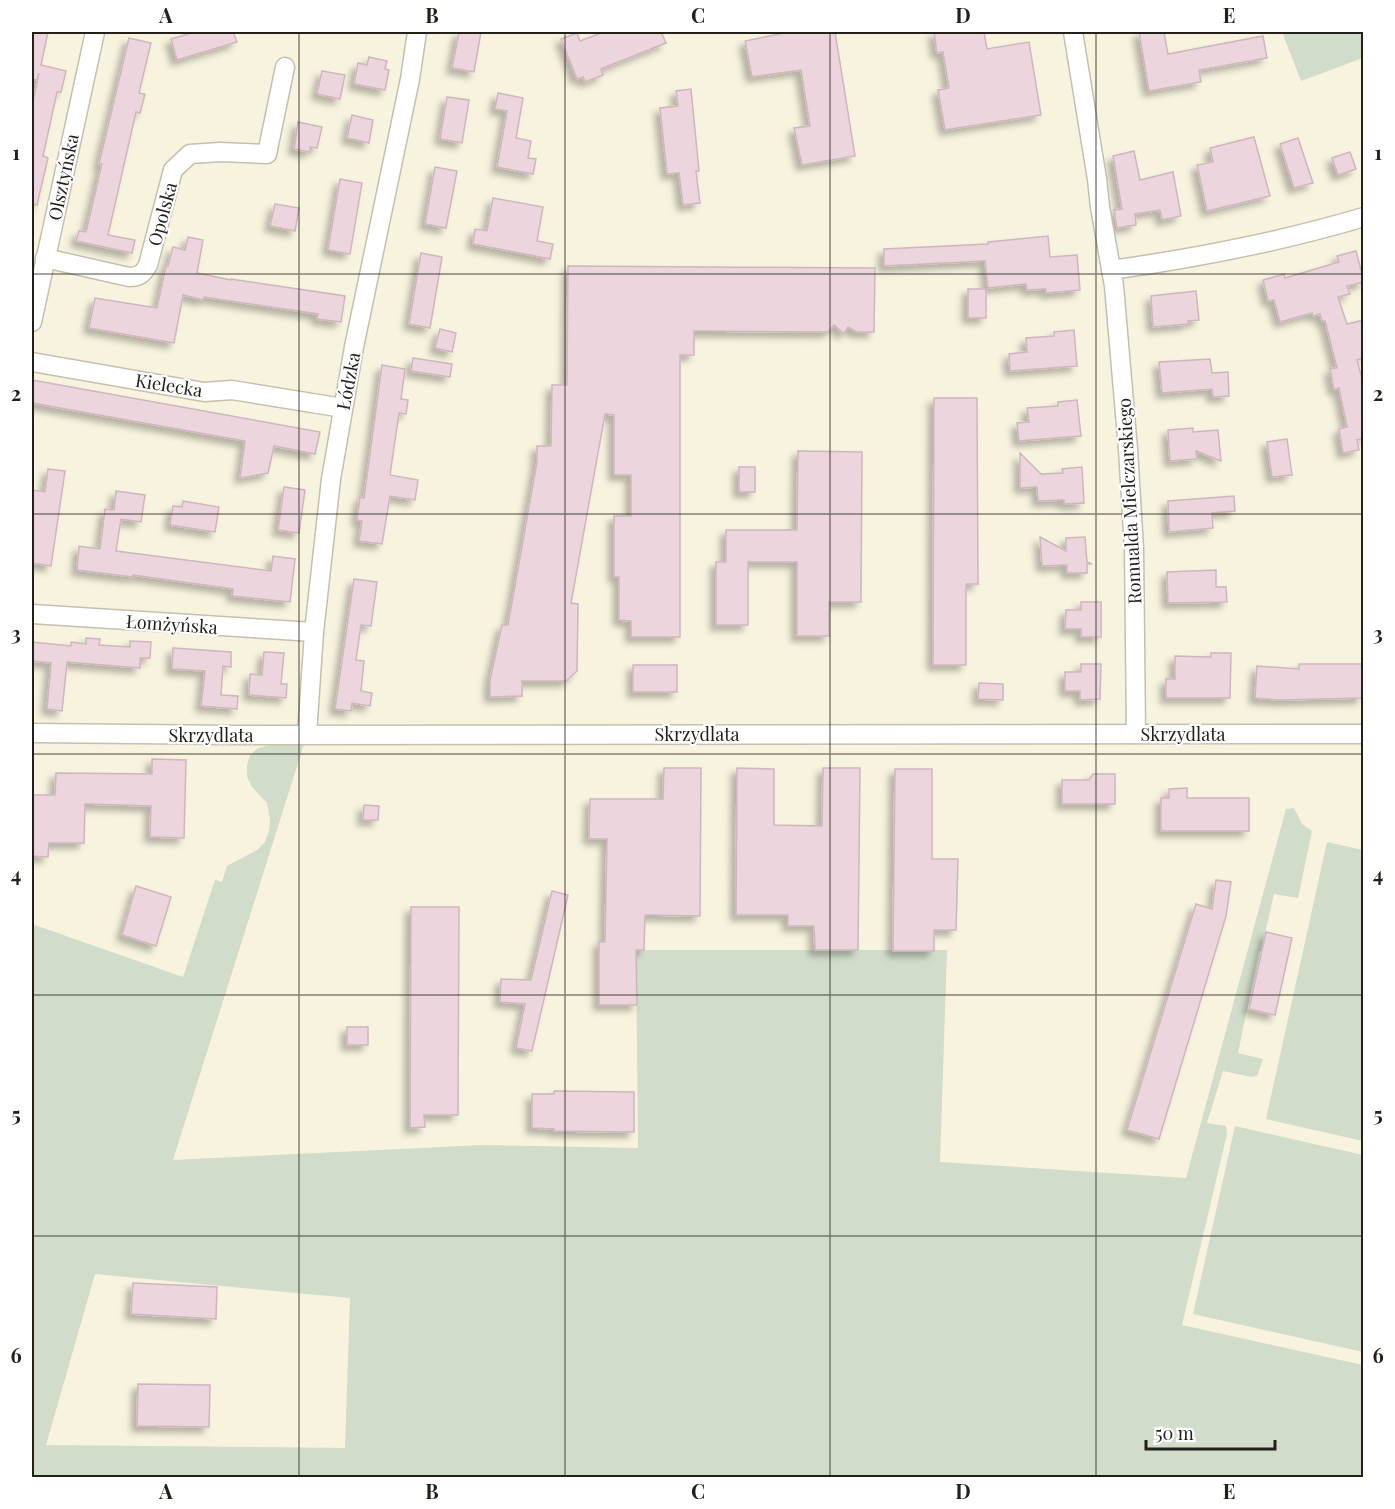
<svg xmlns="http://www.w3.org/2000/svg" width="1395" height="1509" font-family="'Playfair Display',serif">
	<style>
		.green { fill: #d1ddca; fill-rule: evenodd }
		.building { fill: #ecd5dc; stroke: #cdb7bd; stroke-width: 1.5; filter: url(#shadow) }
		.lines { fill: none; stroke-linecap: round; stroke-linejoin: round }
		.minor-casing { stroke: #c4c0ad; stroke-width: 21 }
		.minor { stroke: #fff; stroke-width: 18 }
		.grid { fill: none; stroke: #222019; stroke-width: 1.5; stroke-opacity: 0.55 }
		.labels { text-anchor: middle; dominant-baseline: central; stroke-width: 4.5; stroke-linejoin: round; paint-order: stroke }
		.street-label { font-size: 18px; fill: #222019; stroke: #fff }
		.neatline { fill: none; stroke: #222019; stroke-width: 2 }
		.grid-label { font-size: 20px; text-anchor: middle; font-weight: bold; fill: #222019 }
	</style>
	<defs>
		<filter id="shadow"><feDropShadow dx="-5.5" dy="5.5" stdDeviation="3" flood-color="#0004"/></filter>
	</defs>
	<rect width="100%" height="100%" fill="#f7f3df"/>
	<!-- green -->
	<g class="green">
		<path d="M1282 32H1363V58L1301 81Z"/>
		<path d="M304 744 173 1160 483 1145 638 1148 636 950H947L940 1162 1186 1178 1286 809 1294 808 1302 824 1312 831 1298 898 1274 894 1261 951H1259L1238 1053 1263 1059 1257 1076 1251 1077 1223 1071 1207 1123 1226 1126 1227 1134 1182 1325 1363 1365V1477L32 1478V924L183 977 215 880 222 882 227 866 257 850 265 842 269 831 270 820 267 803 252 787 247 777V765L250 755 258 748 270 745ZM95 1274 350 1298 345 1448 46 1445Z"/>
		<path d="M1327 842 1363 850V1141L1266 1119Z"/>
		<path d="M1235 1126 1363 1155V1352L1193 1314Z"/>
	</g>
	<!-- building -->
	<g class="building">
		<path d="M32 32H48L41 65 66 71 61 92H57L43 156 48 158 37 205 32 204V105L39 73 37 80 32 79Z"/>
		<path d="M195 32H233L237 42 177 60 171 39Z"/>
		<path d="M459 32H481L474 72 452 68Z"/>
		<path d="M604 32H661L666 43 601 69 603 75 585 82 583 77 577 79 561 39 577 33 580 41Z"/>
		<path d="M790 32H835L855 156 802 165 794 128 810 126 801 70 752 77 745 41Z"/>
		<path d="M934 32H984L987 49 1029 42 1041 115 945 130 938 90 949 88 943 52 937 53Z"/>
		<path d="M1139 32H1164L1168 54 1263 36 1267 58 1199 70 1201 82 1149 91Z"/>
		<path d="M129 38 151 43 139 93 145 94 140 113 136 112 108 235 135 240 132 253 76 241 79 231 86 232 102 164H99Z"/>
		<path d="M369 57 387 61 385 69 389 70 385 90 354 84 358 63 367 65Z"/>
		<path d="M322 71 345 75 340 99 317 94Z"/>
		<path d="M691 89 699 171H696L700 203 683 205 679 173 667 174 660 108 678 106 676 91Z"/>
		<path d="M498 93 523 98 516 138 531 141 528 158 536 159 533 174 497 167 507 111 495 109Z"/>
		<path d="M447 97 469 100 462 143 440 139Z"/>
		<path d="M352 115 373 120 369 143 347 138Z"/>
		<path d="M298 122 322 127 317 148 310 147V152L294 149Z"/>
		<path d="M1254 137 1270 196 1207 211 1197 165 1213 162 1210 148Z"/>
		<path d="M1298 138 1313 183 1294 188 1280 144Z"/>
		<path d="M1134 151 1140 180 1173 172 1181 216 1162 220 1160 210 1135 214 1136 225 1117 228 1114 210 1122 209 1113 156Z"/>
		<path d="M1350 152 1356 169 1338 175 1332 158Z"/>
		<path d="M435 167 457 171 446 228 425 224Z"/>
		<path d="M340 179 362 183 350 254 328 250Z"/>
		<path d="M493 198 543 207 537 241 553 244 550 259 473 244 475 229 487 231Z"/>
		<path d="M275 204 299 208 295 231 270 226Z"/>
		<path d="M1048 236 1050 257 1077 255 1080 290 1046 293V289L1027 290 1026 284 988 288 985 261 884 266V249L988 244V242Z"/>
		<path d="M188 237 203 240 197 273 231 280V279L345 296 341 322 317 319 318 314 204 297 203 300 183 295 174 343 89 328 95 298 157 308 166 266H168L173 247 185 250Z"/>
		<path d="M1356 251 1364 282 1347 286 1350 294 1338 297 1347 324 1364 320V358L1357 360 1364 386V439L1357 440 1359 450 1343 453 1339 429 1347 427 1339 388 1334 390 1330 369 1337 368 1325 321H1322L1320 314 1313 316 1312 313 1280 322 1274 300 1268 301 1263 280 1284 274 1285 278 1339 262 1337 256Z"/>
		<path d="M421 253 442 257 430 328 409 324Z"/>
		<path d="M568 266 875 268 874 332H857L848 327 844 334 834 325 828 332 694 331V355H680V637H631V621L619 620V577H614V516H631V475H614V415L605 414 571 603 578 604 577 671 566 681H522V696L490 697V680L502 625H508L537 462V446H551L552 385H567Z"/>
		<rect x="968" y="289" width="18" height="29"/>
		<path d="M1196 291 1199 320 1188 321V324L1153 327 1151 296Z"/>
		<path d="M440 329 456 333 452 352 435 348Z"/>
		<path d="M1074 330 1077 366 1010 371 1009 354 1027 352 1026 338 1054 336V332Z"/>
		<path d="M413 358 452 364 450 377 411 371Z"/>
		<path d="M1210 359 1212 373 1228 372 1229 396 1213 397 1212 389 1162 393 1159 362Z"/>
		<path d="M382 365 405 369 401 399 408 400 406 414 399 413 390 475 418 480 415 500 390 496 382 544 359 541 362 521 357 520 360 497 364 498Z"/>
		<path d="M32 380 320 432 315 454 274 446 268 473 240 478 245 441 32 403Z"/>
		<path d="M934 398H977L978 584H966V665H933Z"/>
		<path d="M1077 400 1081 436 1019 441 1017 423 1029 422 1027 408 1058 406V402Z"/>
		<path d="M1193 428V432L1218 430 1221 461 1196 451 1197 459 1170 461 1168 430Z"/>
		<path d="M1287 439 1292 475 1272 477 1267 442Z"/>
		<path d="M798 451 862 452 861 602H829V636H797V562H748V625H716V562H726V530H797Z"/>
		<path d="M1020 453 1041 474 1063 473 1062 469 1082 467 1084 503 1064 504V500L1038 501 1037 487 1020 488Z"/>
		<rect x="739" y="467" width="16" height="25"/>
		<path d="M48 469 65 471 51 566 32 563V490L45 492Z"/>
		<path d="M284 487 305 490 299 533 278 530Z"/>
		<path d="M116 491 145 495 141 522 121 519 116 551 271 571 273 556 295 559 290 602 232 596 233 589 133 575V577L77 570 79 546 100 549 105 509 114 510Z"/>
		<path d="M1234 496 1235 511 1212 513 1213 528 1169 532 1168 501Z"/>
		<path d="M183 501 219 507 215 532 170 525 173 506 182 507Z"/>
		<path d="M1040 537 1066 551V538L1085 537 1087 562 1092 564H1087V573H1067V565L1042 566Z"/>
		<path d="M1216 570V587H1226L1227 602 1168 603 1167 572Z"/>
		<path d="M354 579 377 582 371 626 361 625 356 660 364 661 361 691 372 693 370 706 352 703 351 711 335 709Z"/>
		<path d="M1081 602H1101V637H1081V629H1065L1066 610H1081Z"/>
		<path d="M86 638 100 639 99 645 130 647V641L151 642 150 658H140V668L67 662 62 711 47 709 51 663 32 661V642L71 646V642L86 644Z"/>
		<path d="M173 648 231 652V667L223 666 221 695 238 696 237 709 201 706 205 671 172 669Z"/>
		<path d="M264 652 284 653 281 684H287L286 698 249 695 250 674 262 675Z"/>
		<path d="M1211 653H1231L1230 698H1166V679H1175V656L1211 657Z"/>
		<path d="M1081 664H1101L1100 699 1080 700V691H1065V672H1081Z"/>
		<path d="M1299 664H1364L1362 698 1278 700 1255 698 1257 666 1299 669Z"/>
		<rect x="633" y="665" width="44" height="27"/>
		<path d="M979 683 1003 684V700L978 699Z"/>
		<path d="M152 759 186 760 184 838 150 837 151 806 85 804 84 843H49L48 857 32 856V795H55L56 773 152 774Z"/>
		<path d="M664 768H701L700 916 645 915 644 950H636L637 1005H599V942H605L607 839H589L590 799H663Z"/>
		<path d="M737 768 774 769V825L822 826 823 768H860L858 950H815L814 926H788V915H736Z"/>
		<path d="M895 769H932V859H958L956 930H934V951H893Z"/>
		<path d="M1093 774H1115V804H1062V780H1089Z"/>
		<path d="M1187 788V798H1249V831H1161V798H1169V789Z"/>
		<path d="M364 805 379 806 378 820H363Z"/>
		<path d="M1216 880 1231 882 1226 916 1159 1139 1127 1130 1196 904 1212 909Z"/>
		<path d="M136 886 171 897 156 946 122 935Z"/>
		<path d="M552 891 568 895 532 1051 516 1048 525 1004 500 1002 501 979 531 980Z"/>
		<path d="M411 907H459L458 1115H424L425 1127 410 1128Z"/>
		<path d="M1266 932 1292 938 1275 1015 1249 1009Z"/>
		<rect x="347" y="1027" width="21" height="18"/>
		<path d="M554 1091 634 1092V1132L554 1131V1129L532 1128V1094H554Z"/>
		<path d="M133 1283 217 1287 216 1319 131 1314Z"/>
		<path d="M138 1384 210 1385 209 1427 137 1426Z"/>
	</g>
	<g class="lines">
		<!-- minor casing -->
		<g class="minor-casing">
			<g id="minor">
				<path d="M1073 32 1097 179 1100 207 1114 286 1128 449 1134 549 1136 734"/>
				<path d="M45 258 129 277C139 277 143 274 148 265L173 170 190 154 220 152 267 154 285 67"/>
				<path d="M1111 270C1197 258 1280 242 1364 217"/>
				<path d="M32 322 95 32"/>
				<path d="M32 362 204 392 232 390 343 408"/>
				<path d="M32 614 314 632"/>
				<path d="M32 733 236 735 1364 734"/>
				<path d="M307 734 314 632 331 479 354 347 410 79 417 32"/>
			</g>
		</g>
		<!-- minor -->
		<use href="#minor" class="minor"/>
	</g>
	<!-- grid -->
	<path class="grid" d="M299 32V1478M565 32V1478M830 32V1478M1096 32V1478M32 274H1364M32 514H1364M32 754H1364M32 995H1364M32 1236H1364"/>
	<g class="labels">
		<!-- street labels -->
		<g class="street-label">
			<text transform="translate(63 177) rotate(-78)">Olsztyńska</text>
			<text transform="translate(162 214) rotate(-75)">Opolska</text>
			<text transform="translate(348 381) rotate(-79)">Łódzka</text>
			<text transform="translate(169 385) rotate(9)">Kielecka</text>
			<text transform="translate(1129 501) rotate(-93)">Romualda Mielczarskiego</text>
			<text transform="translate(172 624) rotate(4)">Łomżyńska</text>
			<text x="697" y="734">Skrzydlata</text>
			<text x="1183" y="734">Skrzydlata</text>
			<text x="211" y="735">Skrzydlata</text>
		</g>
	</g>
	<!-- border -->
	<rect width="1395" height="1509" fill="none" stroke="#ffffff" stroke-width="66"/>
	<!-- scale -->
	<path d="M1146 1440v9h129v-9" fill="none" stroke="#222019" stroke-width="3"/>
	<text x="1155" y="1440" font-size="18" fill="#222019" stroke="#ffffff" stroke-width="4.5" paint-order="stroke">50 m</text>
	<rect x="33" y="33" width="1329" height="1443" class="neatline"/>
	<g class="grid-label">
		<text x="166" y="23">A</text>
		<text x="432" y="23">B</text>
		<text x="698" y="23">C</text>
		<text x="963" y="23">D</text>
		<text x="1229" y="23">E</text>
		<text x="16" y="160">1</text>
		<text x="1378" y="160">1</text>
		<text x="16" y="401">2</text>
		<text x="1378" y="401">2</text>
		<text x="16" y="641">3</text>
		<text x="1378" y="641">3</text>
		<text x="16" y="882">4</text>
		<text x="1378" y="882">4</text>
		<text x="16" y="1122">5</text>
		<text x="1378" y="1122">5</text>
		<text x="16" y="1363">6</text>
		<text x="1378" y="1363">6</text>
		<text x="166" y="1499">A</text>
		<text x="432" y="1499">B</text>
		<text x="698" y="1499">C</text>
		<text x="963" y="1499">D</text>
		<text x="1229" y="1499">E</text>
	</g>
</svg>
